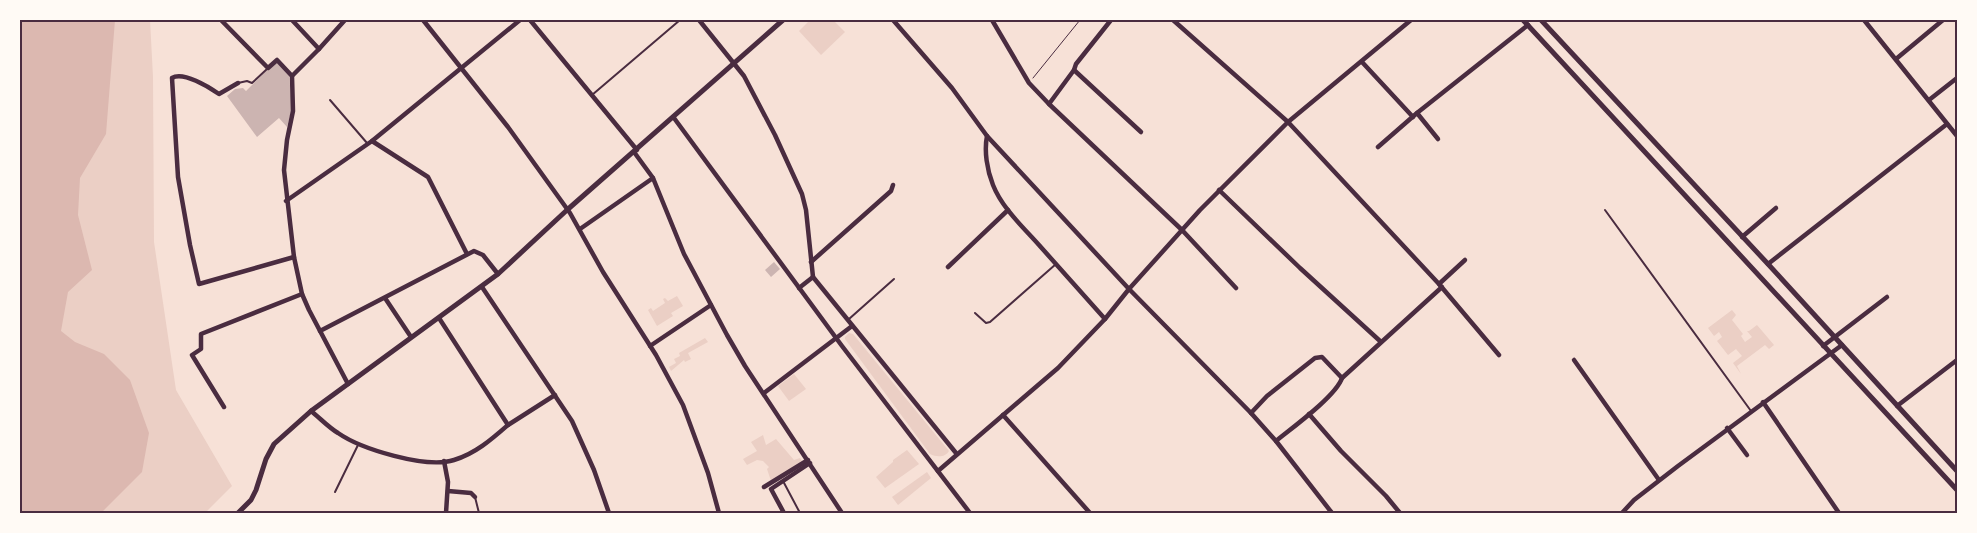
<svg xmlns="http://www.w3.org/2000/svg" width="1977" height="533" font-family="'Alegreya Sans',sans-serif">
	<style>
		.green { fill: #ebcfc5 }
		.water { fill: #dcb8b0 }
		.building { fill: #ccb4b1 }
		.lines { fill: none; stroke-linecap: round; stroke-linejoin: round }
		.path { stroke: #4a2c40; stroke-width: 1 }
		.service { stroke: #4a2c40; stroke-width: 2 }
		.minor { stroke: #4a2c40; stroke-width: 4.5 }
		.tertiary { stroke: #4a2c40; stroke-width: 5 }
		.neatline { fill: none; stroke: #4a2c40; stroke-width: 2 }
	</style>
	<rect width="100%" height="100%" fill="#f7e1d7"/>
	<!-- green -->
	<g class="green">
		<path d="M20 20H150L153 77 154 242 176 390 232 486 205 513H20Z"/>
		<path d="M810 20H833L845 32 821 55 799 31Z"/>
		<path d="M677 296 683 306 671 313 673 316 657 326 648 310 651 308 653 311 665 303 663 299 665 298 668 301Z"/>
		<path d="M1732 310 1736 315 1732 320 1743 334 1741 336 1745 342 1752 337 1747 331H1749L1757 325 1774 345 1769 349 1765 345 1737 366 1741 374 1733 363 1742 356 1736 349 1728 355 1717 341 1722 337 1719 332 1714 336 1708 328Z"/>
		<path d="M849 333 853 334 949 451C945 458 936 457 930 454L845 339V337Z"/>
		<path d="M705 338 708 342 688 353 691 359 685 362 684 360 671 371 669 367 676 363 674 359 680 356 679 353Z"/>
		<path d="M794 374 806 389 789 401 778 386Z"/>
		<path d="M763 435 766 445 776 439 794 460 800 458 803 462 771 481 767 469 769 467 763 461 757 460 747 465 743 459 757 451 751 442Z"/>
		<path d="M907 450 919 464 885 488 876 477 893 462V460Z"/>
		<path d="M927 472 931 478 898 505 892 497Z"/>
	</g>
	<!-- water -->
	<path class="water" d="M20 20H115L106 134 80 178 78 215 92 270 68 292 61 331 75 342 104 354 130 380 149 433 142 472 101 513H20Z"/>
	<!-- building -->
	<g class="building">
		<path d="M276 61 289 74 292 108 287 127 279 118 257 137 227 96 235 89 243 88 246 91Z"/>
		<path d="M774 262 780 269 771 277 765 270Z"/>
	</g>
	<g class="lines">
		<!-- path -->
		<path class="path" d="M1033 78 1080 20"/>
		<!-- service -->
		<g class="service">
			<path d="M238 83 247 81 252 83 267 69"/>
			<path d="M592 95 680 20"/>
			<path d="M330 100 367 143"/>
			<path d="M1605 210 1751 411"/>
			<path d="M975 313 986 323 990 322 1056 264"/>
			<path d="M849 319 894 279"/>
			<path d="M783 481 800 513"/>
			<path d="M335 492 358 445"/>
			<path d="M475 497 479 513"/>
		</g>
		<!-- minor -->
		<g class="minor">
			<path d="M221 20 268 68 277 60 292 76 293 111 287 140 284 170 294 257 302 294 309 310 348 384"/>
			<path d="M292 20 319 49"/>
			<path d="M423 20 508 127 570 213 603 272 656 355 683 405 708 473 719 513"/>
			<path d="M530 20 637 150"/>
			<path d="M699 20 744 76 775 135 802 194 806 210 813 277 956 453"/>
			<path d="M893 20 952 88 987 136 1129 289 1251 413 1276 441 1332 513"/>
			<path d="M992 20 1029 83 1049 104 1182 230 1236 288"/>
			<path d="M1173 20 1288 122 1439 284 1499 355"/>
			<path d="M1864 20 1957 136"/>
			<path d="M1896 59 1943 20"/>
			<path d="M1362 62 1413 117"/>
			<path d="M1074 70 1141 132"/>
			<path d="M292 76 319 49 345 20"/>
			<path d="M238 83 219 94C209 87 183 71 172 78L178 177 190 245 199 284 294 257"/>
			<path d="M1929 100 1957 78"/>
			<path d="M1049 104 1074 70 1076 64 1111 20"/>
			<path d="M1417 113 1438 139"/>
			<path d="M674 118 842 346 970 513"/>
			<path d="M987 136C984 151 987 170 993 185 1002 208 1023 227 1039 245 1061 270 1083 294 1105 319"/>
			<path d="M372 141 428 177 467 254"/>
			<path d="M1378 147 1417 113 1528 25"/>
			<path d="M634 152 653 178 684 254 727 335 745 366 842 513"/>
			<path d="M1219 190 1300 268 1380 341"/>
			<path d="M286 201 372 141 520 20"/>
			<path d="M580 229 653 178"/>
			<path d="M1742 237 1776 208"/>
			<path d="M811 262 891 191 893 185"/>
			<path d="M1768 264 1947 124"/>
			<path d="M948 267 1008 210"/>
			<path d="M1439 284 1465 260"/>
			<path d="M482 287 572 421 594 470 609 513"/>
			<path d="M799 288 813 277"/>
			<path d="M385 298 411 337"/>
			<path d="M320 331 474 251 483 255 498 274"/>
			<path d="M650 346 711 305"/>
			<path d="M1823 346 1887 297"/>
			<path d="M1574 360 1659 480"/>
			<path d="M764 393 852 326"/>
			<path d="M1763 402 1839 513"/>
			<path d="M1897 406 1957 360"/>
			<path d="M224 407 192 355 201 349V334L302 294"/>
			<path d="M311 411C320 418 328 427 338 433 361 449 426 469 454 460 475 454 492 439 508 425L439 318"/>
			<path d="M1251 413 1267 396 1315 358 1322 357 1342 378"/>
			<path d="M1309 414 1341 451 1386 496 1400 513"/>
			<path d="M1003 415 1090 513"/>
			<path d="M508 425 555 395"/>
			<path d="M1727 428 1747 455"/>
			<path d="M1276 441C1292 428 1336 396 1342 378L1442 287"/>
			<path d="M444 461 448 482 446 513"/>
			<path d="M938 471 1058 368 1105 319 1129 289 1200 210 1288 122 1411 20"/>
			<path d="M764 487 808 460"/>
			<path d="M448 491 471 493 475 497"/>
			<path d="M784 513 771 489 810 463"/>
			<path d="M1622 513 1634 500 1678 466 1842 345"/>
		</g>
		<!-- tertiary -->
		<g class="tertiary">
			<path d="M1523 20 1957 490"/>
			<path d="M1541 20 1768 264 1957 471"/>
			<path d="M238 513 251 500 256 490 266 459 274 444 311 411 498 274 567 210 783 20"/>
		</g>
	</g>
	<!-- border -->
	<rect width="1977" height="533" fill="none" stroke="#fffaf5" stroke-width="42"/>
	<rect x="21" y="21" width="1935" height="491" class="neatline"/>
</svg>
